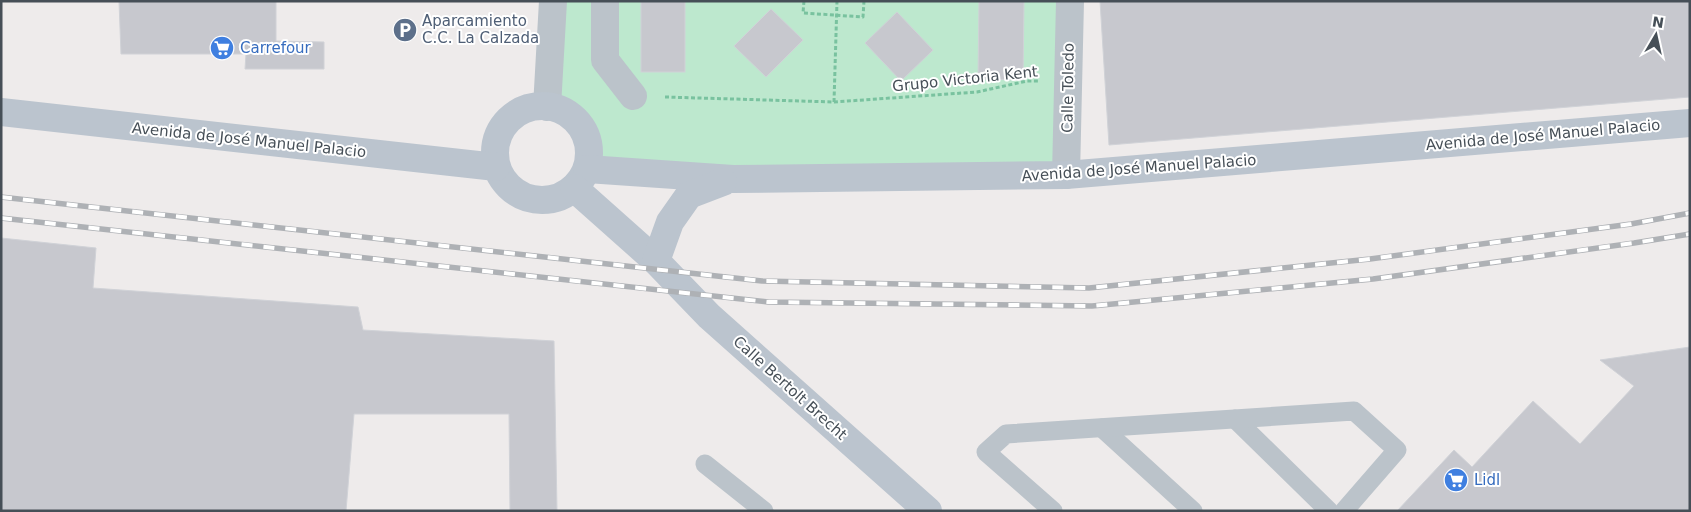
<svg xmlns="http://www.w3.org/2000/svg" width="1691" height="512" font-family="'DejaVu Sans',sans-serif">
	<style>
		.green { fill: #bde8ce }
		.building { fill: #c7c8ce; stroke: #d0d2d7 }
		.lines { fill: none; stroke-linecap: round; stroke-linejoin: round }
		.path { stroke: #79c29f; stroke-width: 3; stroke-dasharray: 4 2.5; stroke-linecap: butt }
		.lane { stroke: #bbc3ca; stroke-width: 19 }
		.street { stroke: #bbc3ca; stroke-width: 28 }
		.secondary { stroke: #bbc4ce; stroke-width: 28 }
		.rail-casing { stroke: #aeb1b5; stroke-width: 5.5 }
		.rail { stroke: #fff; stroke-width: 4; stroke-dasharray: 11; stroke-linecap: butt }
		.labels { text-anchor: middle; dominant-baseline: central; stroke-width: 4; stroke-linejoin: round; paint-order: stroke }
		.service-label { font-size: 15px; fill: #4e5e75; stroke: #fff; text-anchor: start }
		.shop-label { font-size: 15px; fill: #366cbe; stroke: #fff; text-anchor: start }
		.street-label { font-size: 15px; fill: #464f57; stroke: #fff }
	</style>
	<rect width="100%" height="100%" fill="#eeebeb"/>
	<!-- green -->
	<path class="green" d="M553 1H1070L1066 175 587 169C592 144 585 121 560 110Z"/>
	<!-- building -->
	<g class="building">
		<path d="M119 1H276V41L324 42V69H245L246 54H121Z"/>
		<rect x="641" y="1" width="44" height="71"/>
		<path d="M979 1H1024L1023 80 978 79Z"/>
		<path d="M1100 1H1690V97L1109 145Z"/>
		<path d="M771 9 803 40 766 77 734 46Z"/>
		<path d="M897 12 933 50 901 81 865 43Z"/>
		<path d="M1 238 96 248 93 288 358 307 363 330 554 341 557 511H510L509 414H354L346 511H1Z"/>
		<path d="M1690 347V511H1397L1454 450 1472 467 1533 401 1580 444 1634 386 1600 360Z"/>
	</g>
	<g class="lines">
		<!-- path -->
		<g class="path">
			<path d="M804 1 803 13 863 17 864 1"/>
			<path d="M665 97 834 102 977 92 1027 81H1038"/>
			<path d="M834 102 837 1"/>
		</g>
		<!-- lane -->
		<g class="lane">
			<path d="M1235 419 1329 511"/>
			<path d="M1102 428 1193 511"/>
			<path d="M705 464 764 511"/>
			<path d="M1053 511 986 452 1006 434 1354 411 1397 450 1344 511"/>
		</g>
		<!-- street -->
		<g class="street">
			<path d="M605 1V60L633 96"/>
			<path d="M547 107 553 1"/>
			<path d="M1066 175 1070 1"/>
		</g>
		<!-- secondary -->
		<g class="secondary">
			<circle cx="542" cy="153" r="47"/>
			<path d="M1 112 496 167"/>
			<path d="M587 169 733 179 1066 175 1690 123"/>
			<path d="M574 188 656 261 709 316 928 511"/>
			<path d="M656 261 670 222 689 195 723 182"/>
		</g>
		<!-- rail casing -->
		<g class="rail-casing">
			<g id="rail">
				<path d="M1 197 762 281 1089 288 1370 259 1631 224 1690 213"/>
				<path d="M1 218 768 302 1092 306 1373 279 1634 243 1690 234"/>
			</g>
		</g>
		<!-- rail -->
		<use href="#rail" class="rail"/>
	</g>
	<!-- icons -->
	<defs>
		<g id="parking-disc" transform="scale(1.25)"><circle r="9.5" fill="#5c6f8a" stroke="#fff"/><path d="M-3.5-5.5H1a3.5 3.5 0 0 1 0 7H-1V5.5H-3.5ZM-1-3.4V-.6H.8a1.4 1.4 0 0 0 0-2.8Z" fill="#fff"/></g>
		<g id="supermarket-disc" transform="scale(1.25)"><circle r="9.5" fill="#3f7fe0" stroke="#fff"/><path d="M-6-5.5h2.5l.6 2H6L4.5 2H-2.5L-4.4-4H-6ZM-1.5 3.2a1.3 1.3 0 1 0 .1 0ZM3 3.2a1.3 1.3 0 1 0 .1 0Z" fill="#fff"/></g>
	</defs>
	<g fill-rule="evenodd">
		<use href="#parking-disc" x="405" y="30"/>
		<use href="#supermarket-disc" x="222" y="48"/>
		<use href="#supermarket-disc" x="1456" y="480"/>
	</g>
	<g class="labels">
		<!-- service labels -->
		<g class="service-label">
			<text x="422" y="21">Aparcamiento<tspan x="422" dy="17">C.C. La Calzada</tspan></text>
		</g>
		<!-- shop labels -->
		<g class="shop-label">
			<text x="240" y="48">Carrefour</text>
			<text x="1474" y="480">Lidl</text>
		</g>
		<!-- street labels -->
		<g class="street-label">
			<text transform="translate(965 79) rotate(-6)">Grupo Victoria Kent</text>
			<text transform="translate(1068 88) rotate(-89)">Calle Toledo</text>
			<text transform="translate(1543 135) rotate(-5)">Avenida de José Manuel Palacio</text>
			<text transform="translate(249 140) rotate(6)">Avenida de José Manuel Palacio</text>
			<text transform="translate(1139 168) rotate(-4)">Avenida de José Manuel Palacio</text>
			<text transform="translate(790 388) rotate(42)">Calle Bertolt Brecht</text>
		</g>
	</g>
	<!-- border -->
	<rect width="1691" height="512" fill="none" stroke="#464f57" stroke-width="5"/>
	<!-- north arrow -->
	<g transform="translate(1656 35) rotate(9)" stroke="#ffffff" stroke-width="4" paint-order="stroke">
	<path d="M0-4L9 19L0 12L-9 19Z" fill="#464f57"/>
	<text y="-8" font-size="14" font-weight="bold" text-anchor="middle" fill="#464f57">N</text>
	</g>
</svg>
